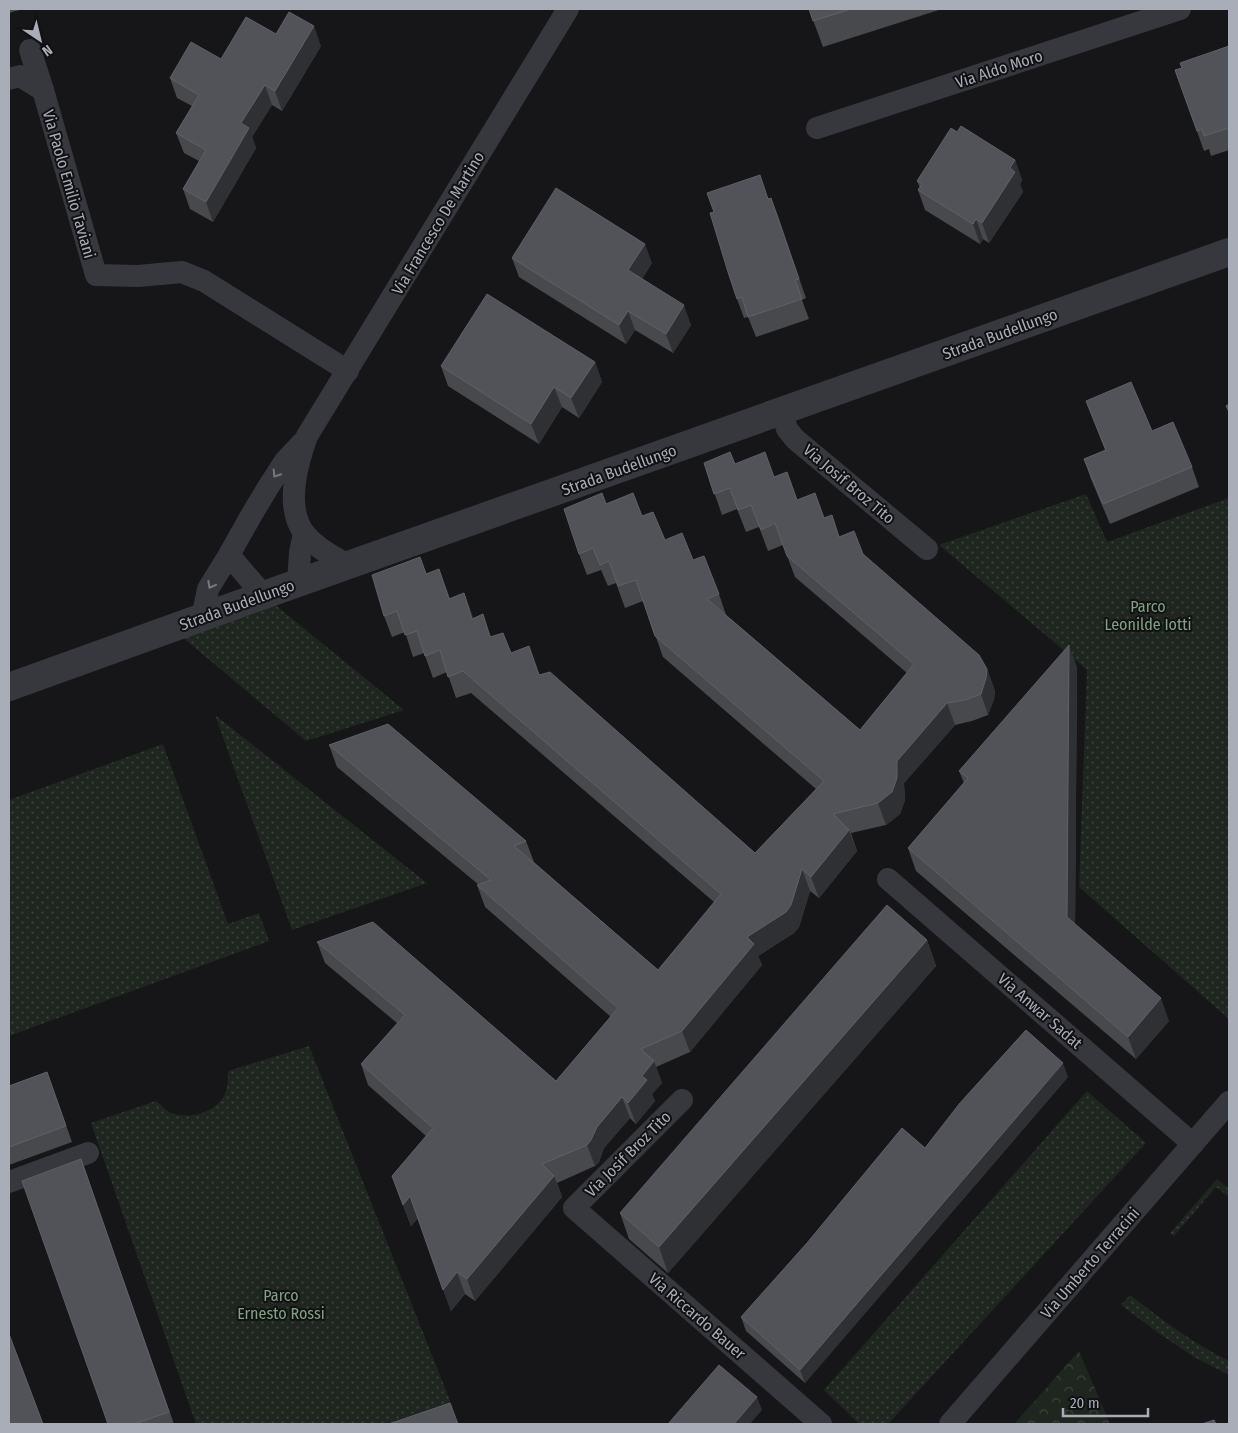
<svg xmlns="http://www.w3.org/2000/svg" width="1238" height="1433" font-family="'Fira Sans Condensed',sans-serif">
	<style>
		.green { fill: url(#green-dots) }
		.forest { fill: url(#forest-crowns) }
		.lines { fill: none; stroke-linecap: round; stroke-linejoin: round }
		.minor { stroke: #37383d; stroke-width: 22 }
		.tertiary { stroke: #37383d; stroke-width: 28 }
		.wall { fill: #47494d }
		.shaded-wall { fill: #2f3033 }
		.building { fill: #525359; stroke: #5f6168 }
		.oneway { stroke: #757881 }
		.labels { text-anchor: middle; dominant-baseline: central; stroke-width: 4; stroke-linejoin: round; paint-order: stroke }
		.street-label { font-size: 16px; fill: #a8adb8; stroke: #111113 }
		.park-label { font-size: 16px; fill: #7fa381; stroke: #111113 }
	</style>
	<defs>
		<pattern id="green-dots" width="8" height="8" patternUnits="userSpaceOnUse" patternTransform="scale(1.25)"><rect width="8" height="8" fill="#1e261f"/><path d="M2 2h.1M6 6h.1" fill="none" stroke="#3c433d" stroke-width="1.8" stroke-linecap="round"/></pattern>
		<pattern id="forest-crowns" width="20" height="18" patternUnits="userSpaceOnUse" patternTransform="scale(1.25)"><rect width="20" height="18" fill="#1e261f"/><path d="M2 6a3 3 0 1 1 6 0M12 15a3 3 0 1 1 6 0" fill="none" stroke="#3c433d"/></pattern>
	</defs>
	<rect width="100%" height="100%" fill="#161618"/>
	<!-- green -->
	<g class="green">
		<path d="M1086 494 1107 542 1229 498V1019L1079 887 1087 670 939 545Z"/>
		<path d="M268 599 404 710 306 741 181 636Z"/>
		<path d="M215 715 427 883 292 930Z"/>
		<path d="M163 744 228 924 259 913 269 941 9 1036V800Z"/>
		<path d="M309 1046 453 1408 410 1424H196L91 1123 156 1101C161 1105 168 1113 174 1114 192 1119 216 1112 225 1094 228 1088 228 1079 228 1071Z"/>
		<path d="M1087 1091 1146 1143 888 1424H859L824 1390Z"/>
		<path d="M1217 1179 1229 1189V1197L1216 1187 1174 1236 1170 1233Z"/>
		<path d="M1130 1295C1162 1320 1193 1343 1229 1361V1375L1194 1357 1157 1332 1121 1305Z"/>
	</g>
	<!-- forest -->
	<path class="forest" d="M1079 1351 1110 1424H1014Z"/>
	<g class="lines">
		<!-- minor -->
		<g class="minor">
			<path d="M30 50 43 90"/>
			<path d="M9 79 20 76 43 90 96 275 138 276 182 272 204 281 348 371"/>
			<path d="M817 128 1180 9"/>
			<path d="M782 412 787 429 795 439 927 549"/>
			<path d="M229 555 264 596"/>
			<path d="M349 566C333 556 316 548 305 534 284 508 297 464 307 436L568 9"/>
			<path d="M298 583 300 553 304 533"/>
			<path d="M202 618 208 589 229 555 252 514 267 489 285 461 302 443"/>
			<path d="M888 879 1193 1144"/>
			<path d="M682 1100 574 1208 821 1424"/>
			<path d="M9 1182 88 1153"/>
			<path d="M950 1424 1229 1102"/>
		</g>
		<!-- tertiary -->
		<path class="tertiary" d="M9 687 278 590 1229 252"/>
	</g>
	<!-- wall -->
	<g class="wall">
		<path d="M9 9H23L9 13Z"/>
		<path d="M809 9H942L823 47Z"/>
		<path d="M276 34 321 46 282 111 272 105 252 137 256 148 213 222 190 209 183 189 199 161 184 153 176 133 192 106 177 98 170 78 221 59Z"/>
		<path d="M1229 46V150L1211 156 1209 149 1204 151 1175 70 1182 68Z"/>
		<path d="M957 132 1015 160 1022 180 1020 184 1023 192 989 243 983 239 980 244 925 210 918 190 920 188 917 181Z"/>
		<path d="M771 198 806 298 802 300 809 319 756 337 748 317 744 318 737 299 769 199Z"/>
		<path d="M512 258 652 263 642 279 691 325 673 353 635 330 626 344 519 277Z"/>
		<path d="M595 362 602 382 579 418 562 407 539 444 448 386 441 366Z"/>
		<path d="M1086 401 1152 431 1192 467 1199 487 1110 524 1091 479 1084 459 1105 450Z"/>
		<path d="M704 463 735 464 774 477 797 500 824 518 840 537 863 554 987 669 995 691 994 699 988 715 972 721 955 725 904 783 905 800 900 814 886 825 851 833 857 851 819 898 810 891 799 927 794 933 758 956 762 965 690 1052 656 1067 662 1083 652 1094 655 1101 636 1124 630 1118 604 1148 599 1162 595 1166 557 1183 562 1197 475 1301 465 1294 451 1311 418 1218 411 1226 392 1176 426 1136 368 1085 361 1064 397 1023 325 963 317 942 556 1081 611 1017 485 907 477 885H479L337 767 329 745 526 841 534 862 658 970 714 902 471 693 456 698 447 672 433 678 424 653 413 657 405 632 392 637 384 616 420 557 426 573 447 590 450 599 464 593 473 618 491 637 540 675 755 853 816 789 663 657 643 601 625 608 616 583 608 586 601 570 587 575 579 554 606 504 642 516 665 540 693 560 719 594 726 615 860 730 907 673 795 577 783 545 768 551 759 527 746 532 737 509 722 515Z"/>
		<path d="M1077 667 1075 924 1169 1021 1136 1059 916 871 908 848 964 783 959 771Z"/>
		<path d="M927 940 936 966 668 1273 629 1239 620 1213Z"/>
		<path d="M47 1072 72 1142 9 1165V1086Z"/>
		<path d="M1068 1077 805 1383 746 1331 741 1317 925 1148Z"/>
		<path d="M81 1159 174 1424H108Z"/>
	</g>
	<!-- shaded-wall -->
	<g class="shaded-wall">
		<path d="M314 26 321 46 282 111 275 91Z"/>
		<path d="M265 85 272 105 252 137 256 148 213 222 206 202 241 123Z"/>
		<path d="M1015 160 1022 180 1020 184 1023 192 989 243 982 223 1010 168Z"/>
		<path d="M771 198 779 218 806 298 799 279Z"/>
		<path d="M976 219 983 239 980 244 973 224Z"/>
		<path d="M645 244 652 263 635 289 628 270Z"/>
		<path d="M684 305 691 325 673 353 666 334Z"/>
		<path d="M628 311 635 330 626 344 619 325Z"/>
		<path d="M595 362 602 382 579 418 571 398Z"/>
		<path d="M554 387 562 407 539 444 531 424Z"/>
		<path d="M439 569 447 590 457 620 449 599Z"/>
		<path d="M464 593 472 614 479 640 472 619Z"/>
		<path d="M483 614 491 636 498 659 490 637Z"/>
		<path d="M1069 645 1077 667 1075 940 1067 917Z"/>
		<path d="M987 669 995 691 994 699 988 715 981 694Z"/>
		<path d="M947 703 955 725 904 783 905 800 900 814 886 825 878 803 897 761Z"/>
		<path d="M849 830 857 851 819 898 811 877Z"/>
		<path d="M802 869 810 891 799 927 794 933 758 956 762 965 690 1052 682 1031 747 937Z"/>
		<path d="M927 940 936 966 668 1273 659 1247Z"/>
		<path d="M1161 998 1169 1021 1136 1059 1128 1037Z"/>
		<path d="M654 1061 662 1083 652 1094 655 1101 636 1124 628 1103 642 1076Z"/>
		<path d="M1063 1063 1068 1077 805 1383 800 1370Z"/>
		<path d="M622 1097 630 1118 604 1148 599 1162 595 1166 587 1145 597 1127Z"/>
		<path d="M554 1176 562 1197 475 1301 467 1279Z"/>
		<path d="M410 1196 418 1218 411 1226 403 1205Z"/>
		<path d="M457 1272 465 1294 451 1311 443 1290Z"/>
		<path d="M757 1397 762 1410 750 1424H734Z"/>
	</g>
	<!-- building -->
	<g class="building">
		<path d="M809 9H851L813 21Z"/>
		<path d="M289 12 314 26 275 91 265 85 241 123 249 128 206 202 183 189 206 150 176 133 199 95 170 78 191 42 221 59 246 17 276 34Z"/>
		<path d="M1229 46V128L1204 136 1202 129 1197 131 1175 70 1182 68 1180 63Z"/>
		<path d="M961 126 1015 160 1010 168 1015 172 982 223 976 219 973 224 918 190 922 184 917 181 951 128 957 132Z"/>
		<path d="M760 175 768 199 771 198 799 279 795 280 802 299 748 317 742 297 737 299 728 272 710 213 714 212 707 193Z"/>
		<path d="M556 188 645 244 628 270 684 305 666 334 628 311 619 325 512 258Z"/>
		<path d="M487 294 595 362 571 398 554 387 531 424 441 366Z"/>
		<path d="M1131 382 1152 431 1173 422 1192 467 1103 504 1084 459 1106 450 1086 401Z"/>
		<path d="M1229 404V412L1226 406Z"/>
		<path d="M730 452 735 464 765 452 774 477 787 472 797 500 815 493 824 518 832 515 839 537 854 531 863 554 979 655 987 669 986 678 981 694 965 700 947 703 897 761V778L892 792 878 803 833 814 849 830 811 877 802 869 791 905 786 912 747 937 754 944 682 1031 641 1049 654 1061 642 1076 647 1080 628 1103 622 1097 597 1127 591 1140 587 1145 542 1164 554 1176 467 1279 457 1272 443 1290 410 1196 403 1205 392 1176 433 1128 361 1064 405 1015 317 942 373 922 556 1081 618 1008 477 885 491 880 329 745 388 724 526 841 514 846 658 970 721 894 463 671 448 677 440 650 425 656 417 631 405 635 397 611 384 616 372 575 420 557 426 574 439 569 449 599 464 593 472 619 483 614 490 637 503 633 511 653 529 646 539 675 550 672 755 853 824 781 655 636 636 580 618 586 609 561 600 565 593 548 579 554 564 509 602 493 606 504 633 493 642 516 653 512 665 540 682 533 693 560 704 556 719 594 707 599 860 730 914 664 787 556 775 523 761 530 751 505 738 510 730 488 714 494 704 463Z"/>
		<path d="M1069 645 1067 917 1161 998 1128 1037 908 848 968 778 959 771Z"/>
		<path d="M887 905 927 940 659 1247 620 1213Z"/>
		<path d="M1026 1030 1063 1063 800 1370 741 1317 807 1243 902 1128 925 1148 960 1103Z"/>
		<path d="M47 1072 66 1126 9 1147V1086Z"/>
		<path d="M81 1159 169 1412 134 1424H108L22 1181Z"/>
		<path d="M9 1334 43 1424H9Z"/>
		<path d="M719 1365 757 1397 734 1424H668Z"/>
		<path d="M450 1403 458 1424H389Z"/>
		<path d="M1214 1420 1216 1424H1202Z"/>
	</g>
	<!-- one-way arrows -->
	<defs><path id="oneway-chevron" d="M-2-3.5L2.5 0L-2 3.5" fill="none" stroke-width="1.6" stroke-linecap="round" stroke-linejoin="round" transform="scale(1.25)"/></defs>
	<g class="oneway">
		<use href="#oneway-chevron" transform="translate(276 474) rotate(123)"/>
		<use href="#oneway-chevron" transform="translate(211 585) rotate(118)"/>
	</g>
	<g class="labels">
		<!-- street labels -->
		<g class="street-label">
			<text transform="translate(999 69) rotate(-18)">Via Aldo Moro</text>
			<text transform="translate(69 184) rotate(74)">Via Paolo Emilio Taviani</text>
			<text transform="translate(438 223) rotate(-59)">Via Francesco De Martino</text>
			<text transform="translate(1000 334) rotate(-20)">Strada Budellungo</text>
			<text transform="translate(619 470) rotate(-20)">Strada Budellungo</text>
			<text transform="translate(849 484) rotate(40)">Via Josif Broz Tito</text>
			<text transform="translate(237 605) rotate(-20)">Strada Budellungo</text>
			<text transform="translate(1040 1011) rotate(41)">Via Anwar Sadat</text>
			<text transform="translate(628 1154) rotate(-45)">Via Josif Broz Tito</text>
			<text transform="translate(1090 1263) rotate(-49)">Via Umberto Terracini</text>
			<text transform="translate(697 1316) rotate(41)">Via Riccardo Bauer</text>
		</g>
		<!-- park labels -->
		<g class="park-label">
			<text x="1148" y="606">Parco<tspan x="1148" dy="18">Leonilde Iotti</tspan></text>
			<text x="281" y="1295">Parco<tspan x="281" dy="18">Ernesto Rossi</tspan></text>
		</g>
	</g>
	<!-- border -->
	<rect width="1238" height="1433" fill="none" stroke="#a8adb8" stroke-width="20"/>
	<!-- north arrow -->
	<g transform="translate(40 40) rotate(145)" stroke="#111113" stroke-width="4" paint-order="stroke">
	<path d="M0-4L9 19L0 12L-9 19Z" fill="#a8adb8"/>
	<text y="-8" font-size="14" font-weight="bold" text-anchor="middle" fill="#a8adb8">N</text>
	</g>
	<!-- scale -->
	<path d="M1063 1408v8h85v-8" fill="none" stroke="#a8adb8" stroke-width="2.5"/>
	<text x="1070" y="1408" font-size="15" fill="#a8adb8" stroke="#111113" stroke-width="4" paint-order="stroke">20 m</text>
</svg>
